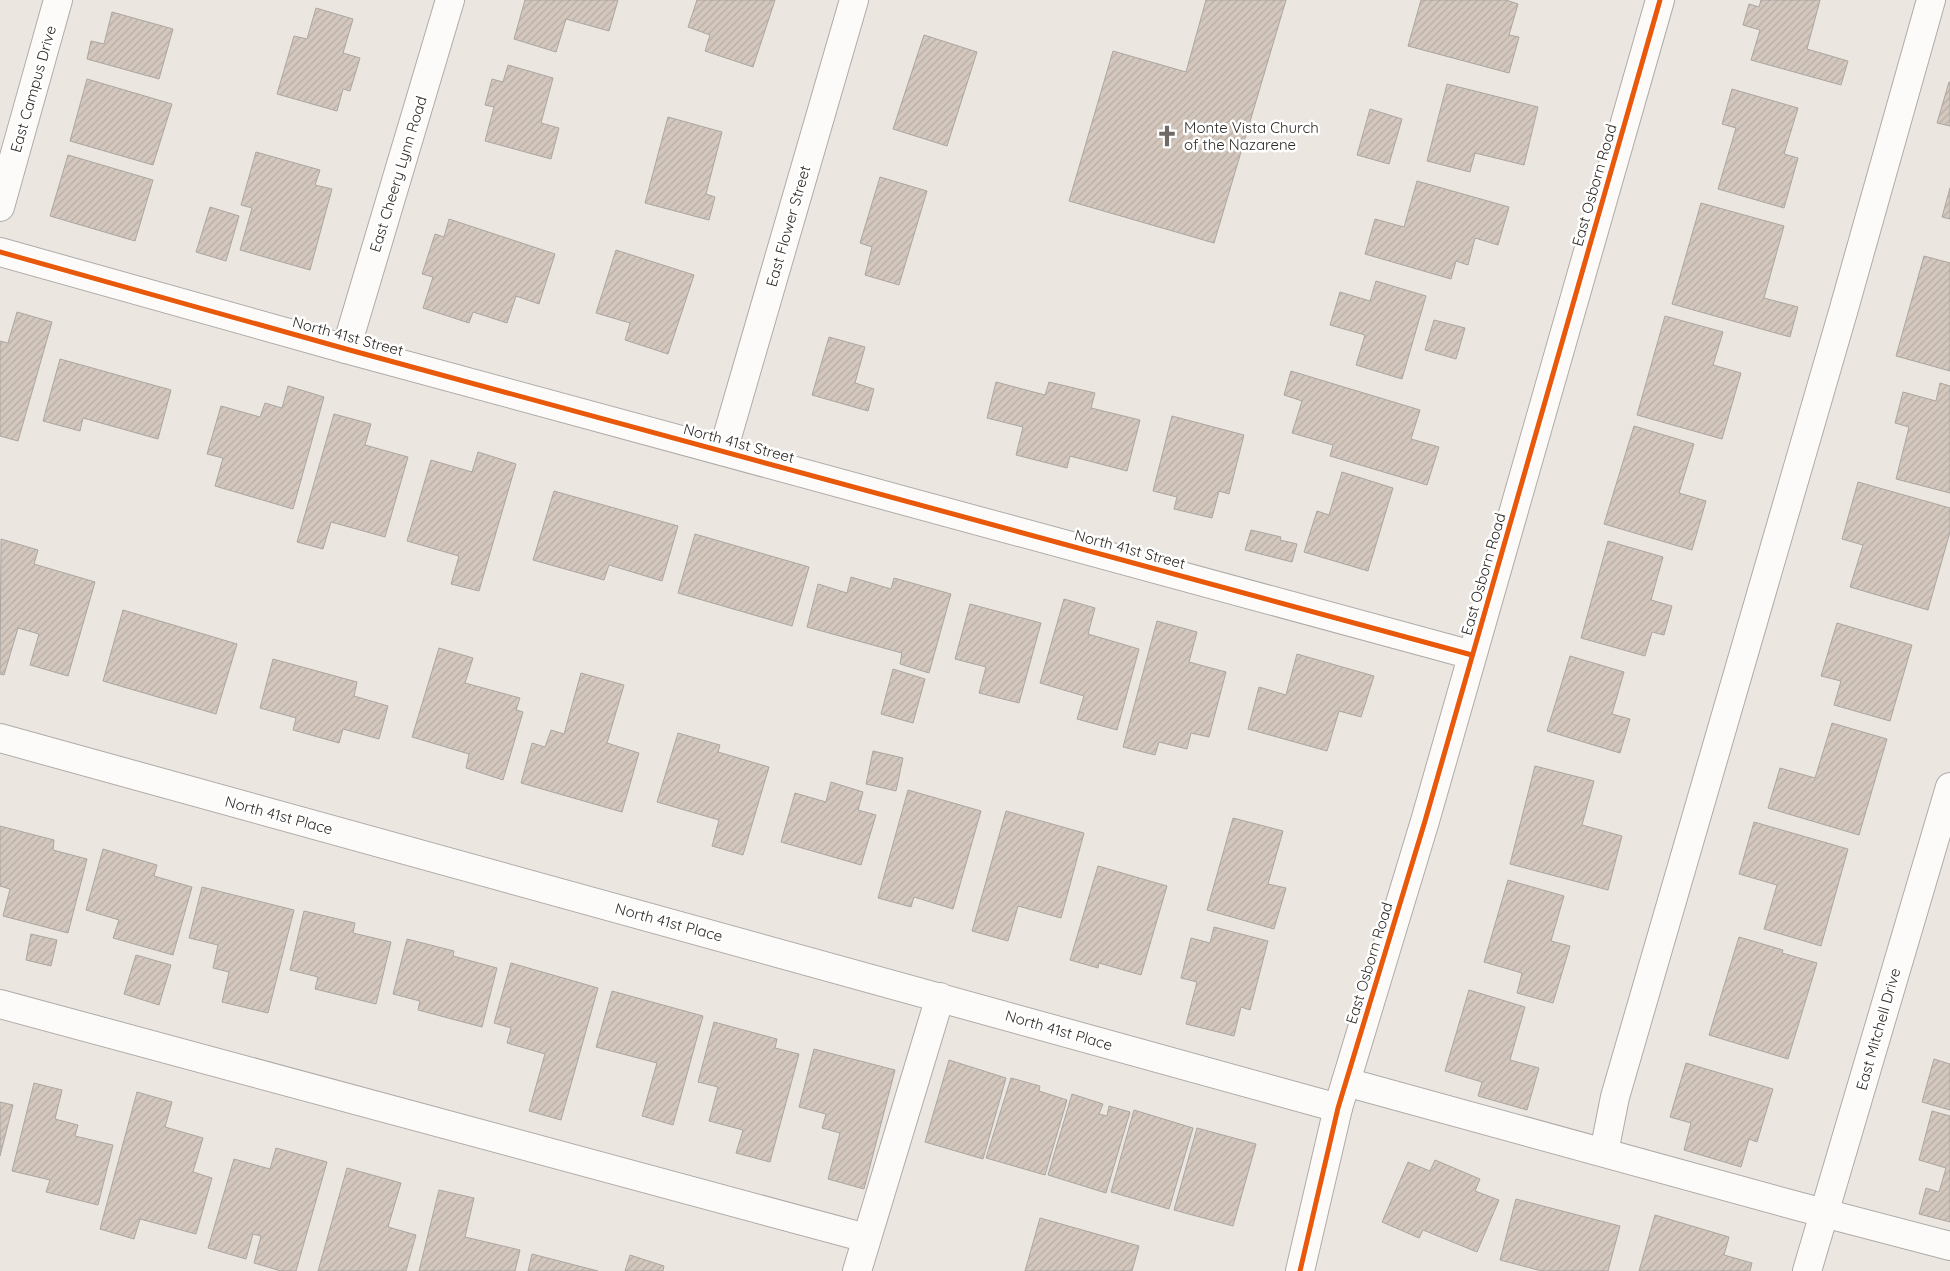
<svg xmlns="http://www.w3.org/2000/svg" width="1950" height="1271" font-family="Quicksand,sans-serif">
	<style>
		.building { fill: url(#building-hatch); stroke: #aaa6a2 }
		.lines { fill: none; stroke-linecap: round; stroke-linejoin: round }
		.minor-casing { stroke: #b0aba8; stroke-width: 30 }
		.minor { stroke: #fcfbfa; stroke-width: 28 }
		.cycleway-casing { stroke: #fff; stroke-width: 8 }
		.cycleway { stroke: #e8590c; stroke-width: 5 }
		.labels { text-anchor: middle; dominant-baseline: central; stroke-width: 5; stroke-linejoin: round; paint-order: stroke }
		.street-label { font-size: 15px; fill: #2c2825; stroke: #fff }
		.poi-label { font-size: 15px; fill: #2c2825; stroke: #fff; text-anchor: start }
	</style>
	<defs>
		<pattern id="building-hatch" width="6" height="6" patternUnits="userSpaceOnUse" patternTransform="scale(1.25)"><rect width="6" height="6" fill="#d4c8be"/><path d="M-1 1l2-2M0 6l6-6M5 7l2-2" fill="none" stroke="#b6aca3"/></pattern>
	</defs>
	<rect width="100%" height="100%" fill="#ece6e1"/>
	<!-- building -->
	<g class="building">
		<path d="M525 0H618L609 31 566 19 556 52 514 39Z"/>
		<path d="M697 0H775L753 67 705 51 710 35 688 27Z"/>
		<path d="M1206 0H1286L1214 243 1069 201 1113 51 1186 72Z"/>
		<path d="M1421 0H1506L1518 4 1509 35 1519 37 1509 73 1408 46Z"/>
		<path d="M1761 0H1820L1807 49 1848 61 1841 85 1751 60 1760 30 1743 25 1749 4 1759 7Z"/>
		<path d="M316 8 353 19 343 53 360 58 350 91 343 89 337 111 277 94 294 36 307 39Z"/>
		<path d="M112 12 173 29 159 79 87 59 91 41 104 44Z"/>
		<path d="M924 35 977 52 947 146 893 129Z"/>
		<path d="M508 65 553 78 541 123 559 128 551 159 485 141 494 107 485 105 492 79 503 82Z"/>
		<path d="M87 79 172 104 153 165 70 141Z"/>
		<path d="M1949 82H1950V126L1937 123Z"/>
		<path d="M1447 84 1538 107 1524 165 1475 153 1470 172 1427 161Z"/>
		<path d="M1732 89 1798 108 1784 154 1798 158 1784 208 1718 189 1736 128 1722 124Z"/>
		<path d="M1370 109 1402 119 1389 164 1357 155Z"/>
		<path d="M668 117 722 132 706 194 715 197 709 220 645 203Z"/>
		<path d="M256 152 320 170 315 185 332 189 310 270 240 250 252 208 241 205Z"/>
		<path d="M68 155 153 180 135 241 50 216Z"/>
		<path d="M880 177 927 191 899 285 865 275 872 247 860 243Z"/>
		<path d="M1417 181 1509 207 1498 245 1475 238 1468 265 1456 261 1451 279 1365 254 1375 219 1404 227Z"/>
		<path d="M1950 188V219L1942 217Z"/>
		<path d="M1701 203 1784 226 1764 298 1798 307 1790 337 1672 304Z"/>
		<path d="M210 207 239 216 226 261 196 252Z"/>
		<path d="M449 219 555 254 539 304 516 296 507 323 473 312 469 323 423 308 433 277 422 274 435 234 444 237Z"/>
		<path d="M616 250 694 275 668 354 625 340 630 323 596 313Z"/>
		<path d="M1924 256 1950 263V371L1896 356Z"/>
		<path d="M1376 281 1426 296 1402 379 1356 365 1365 335 1330 325 1340 292 1370 301Z"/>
		<path d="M17 312 52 322 18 441 0 436V341L8 343Z"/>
		<path d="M1665 316 1723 332 1713 365 1741 373 1722 439 1637 415Z"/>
		<path d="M1434 320 1465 328 1456 359 1425 350Z"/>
		<path d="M829 337 865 347 855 383 874 389 868 411 812 395Z"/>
		<path d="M60 359 171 390 158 439 83 418 80 431 43 421Z"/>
		<path d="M1291 371 1420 410 1411 439 1439 447 1427 485 1330 456 1333 445 1292 433 1302 401 1284 395Z"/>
		<path d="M996 382 1045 395 1049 382 1095 393 1091 408 1140 420 1127 471 1070 456 1067 468 1016 455 1023 427 987 418Z"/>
		<path d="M1940 383 1950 386V493L1896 479 1909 427 1895 423 1903 392 1936 401Z"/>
		<path d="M288 386 324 397 293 509 215 486 223 458 207 454 221 406 260 417 265 403 282 408Z"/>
		<path d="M334 414 371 424 365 445 408 457 385 537 331 522 323 549 297 542Z"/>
		<path d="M1172 416 1244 435 1229 494 1219 491 1212 518 1174 509 1177 497 1153 491Z"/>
		<path d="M1634 426 1694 444 1679 493 1706 501 1692 550 1604 524Z"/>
		<path d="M478 452 516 464 479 591 451 584 459 556 407 541 431 460 472 472Z"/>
		<path d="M1342 472 1393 488 1368 571 1304 552 1317 511 1329 515Z"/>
		<path d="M1858 482 1950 508V532L1928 610 1850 587 1863 545 1842 539Z"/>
		<path d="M554 491 678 526 662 581 609 565 604 580 533 560Z"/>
		<path d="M1251 530 1281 537 1280 540 1297 544 1292 562 1245 550Z"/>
		<path d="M695 534 809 567 792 626 678 593Z"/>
		<path d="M1 539 38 550 34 564 95 582 68 676 30 665 39 634 18 628 4 675 0 674Z"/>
		<path d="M1608 541 1663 557 1651 600 1672 606 1664 635 1652 632 1645 656 1581 638Z"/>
		<path d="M851 577 891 589 894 578 951 594 929 673 900 664 902 653 807 627 818 584 847 593Z"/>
		<path d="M1064 599 1095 608 1088 634 1139 649 1117 730 1077 719 1084 696 1040 683Z"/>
		<path d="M970 604 1041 623 1019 703 979 693 986 667 955 659Z"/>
		<path d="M123 610 237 644 216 714 103 681Z"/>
		<path d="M1157 621 1197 632 1189 662 1226 672 1209 737 1191 733 1187 749 1159 742 1155 755 1123 747Z"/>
		<path d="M1837 623 1912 645 1890 721 1834 705 1841 681 1821 676Z"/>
		<path d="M439 648 473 658 465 683 520 698 516 710 523 712 503 780 466 768 469 754 412 737Z"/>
		<path d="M1297 654 1374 676 1361 717 1339 711 1327 751 1248 729 1259 687 1286 695Z"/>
		<path d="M1570 656 1624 672 1612 714 1630 719 1620 753 1547 731Z"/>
		<path d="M273 659 357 682 354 696 388 706 379 739 343 729 339 743 293 730 296 718 260 708Z"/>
		<path d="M893 669 925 679 913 723 881 714Z"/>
		<path d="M581 673 624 685 607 743 639 753 622 812 521 783 532 743 545 747 551 730 564 734Z"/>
		<path d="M1832 723 1887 739 1859 835 1768 808 1780 768 1815 778Z"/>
		<path d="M678 733 720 745 718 752 769 767 743 855 712 846 719 820 657 802Z"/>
		<path d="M873 751 903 758 896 791 866 784Z"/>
		<path d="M1535 766 1594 781 1582 825 1622 836 1608 890 1510 864Z"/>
		<path d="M831 782 863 792 858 810 876 815 861 865 781 842 795 793 826 802Z"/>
		<path d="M908 790 981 811 953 909 914 897 911 907 878 898Z"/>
		<path d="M1006 811 1084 833 1061 918 1018 906 1008 941 972 931Z"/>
		<path d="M1233 818 1283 831 1268 884 1286 888 1274 929 1207 910Z"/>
		<path d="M1754 822 1848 849 1821 946 1764 929 1777 885 1739 874Z"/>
		<path d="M0 826 54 840 53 850 87 859 68 933 3 916 10 889 0 886Z"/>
		<path d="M103 849 157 865 154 876 192 887 173 955 113 938 119 920 86 910Z"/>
		<path d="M1098 866 1167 886 1141 975 1099 963 1098 968 1070 960Z"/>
		<path d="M1508 880 1564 896 1551 941 1570 946 1553 1003 1517 993 1522 973 1484 962Z"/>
		<path d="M202 887 294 910 268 1013 222 1002 229 972 213 968 218 945 189 938Z"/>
		<path d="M304 911 355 923 353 933 391 942 376 1004 315 989 318 977 290 970Z"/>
		<path d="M1214 927 1268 941 1250 1010 1241 1007 1234 1036 1186 1024 1197 982 1181 978 1191 938 1210 943Z"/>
		<path d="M31 934 57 940 51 966 26 960Z"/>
		<path d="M1739 937 1783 950 1782 953 1817 963 1788 1059 1709 1035Z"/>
		<path d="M407 939 454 951 453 956 497 968 482 1027 418 1010 420 1001 393 994Z"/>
		<path d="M136 955 171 965 159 1005 124 994Z"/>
		<path d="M511 963 598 988 561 1120 529 1111 545 1054 507 1043 511 1028 494 1023Z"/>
		<path d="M1469 990 1525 1007 1510 1060 1539 1068 1527 1110 1478 1096 1482 1082 1445 1071Z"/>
		<path d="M612 991 703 1016 673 1125 642 1116 657 1063 596 1047Z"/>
		<path d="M714 1022 777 1039 775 1048 799 1054 770 1162 736 1153 743 1130 709 1121 718 1087 698 1082Z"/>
		<path d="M814 1049 895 1070 864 1189 828 1179 840 1133 822 1128 826 1114 799 1107Z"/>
		<path d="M1934 1059 1950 1064V1110L1922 1102Z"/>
		<path d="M949 1060 1006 1078 983 1159 925 1142Z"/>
		<path d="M1686 1063 1773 1089 1757 1142 1749 1139 1741 1167 1684 1150 1691 1123 1670 1117Z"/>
		<path d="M1011 1078 1040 1086 1039 1091 1067 1100 1045 1175 986 1158Z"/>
		<path d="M34 1083 62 1090 55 1119 78 1125 75 1136 113 1145 98 1205 46 1192 50 1180 12 1171Z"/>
		<path d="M137 1092 172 1102 165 1127 203 1138 193 1172 212 1178 196 1234 140 1219 134 1239 100 1229Z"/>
		<path d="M1072 1094 1103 1104 1099 1114 1107 1116 1109 1106 1130 1112 1106 1193 1048 1175Z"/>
		<path d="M0 1102 13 1105 0 1156Z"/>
		<path d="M1134 1110 1193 1128 1169 1209 1111 1192Z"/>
		<path d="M1932 1111 1950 1116V1222L1919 1214 1926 1188 1939 1192 1946 1168 1919 1160Z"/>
		<path d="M1197 1128 1256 1144 1233 1226 1174 1210Z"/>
		<path d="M276 1148 327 1162 296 1271H281L254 1263 261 1236 253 1234 246 1259 208 1248 234 1159 270 1169Z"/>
		<path d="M1435 1160 1480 1179 1475 1191 1499 1200 1477 1252 1423 1230 1419 1238 1382 1222 1408 1162 1430 1171Z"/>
		<path d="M347 1168 401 1183 388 1227 416 1235 406 1271H318Z"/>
		<path d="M439 1190 474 1198 465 1237 520 1250 515 1271H419Z"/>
		<path d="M1516 1199 1620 1226 1608 1271H1542L1500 1260Z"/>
		<path d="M1655 1215 1729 1237 1724 1255 1752 1263 1750 1271H1639Z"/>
		<path d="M1040 1218 1139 1246 1132 1271H1025Z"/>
		<path d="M532 1254 598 1271H528Z"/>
		<path d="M630 1255 664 1266 663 1271H625Z"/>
	</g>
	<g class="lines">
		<!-- minor casing -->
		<g class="minor-casing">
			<g id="minor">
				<path d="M0 207 58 0"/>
				<path d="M0 252 346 349 1472 655"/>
				<path d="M346 349 450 0"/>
				<path d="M723 451 854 0"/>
				<path d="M0 738 1338 1108"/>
				<path d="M0 1004 866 1238"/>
				<path d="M1346 1082 1801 1207 1950 1246"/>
				<path d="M1604 1152 1615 1097 1843 312 1931 0"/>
				<path d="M857 1271 940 997"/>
				<path d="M1300 1271 1338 1108 1425 821 1660 0"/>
				<path d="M1807 1271 1950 787"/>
			</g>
		</g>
		<!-- minor -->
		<use href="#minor" class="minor"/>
		<!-- cycleway casing -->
		<g class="cycleway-casing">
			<g id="cycleway">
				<path d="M0 252 346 349 1472 655"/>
				<path d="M1300 1271 1338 1108 1425 821 1660 0"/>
			</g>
		</g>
		<!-- cycleway -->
		<use href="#cycleway" class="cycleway"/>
	</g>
	<!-- icons -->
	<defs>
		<g id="church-bare" transform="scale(1.725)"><path d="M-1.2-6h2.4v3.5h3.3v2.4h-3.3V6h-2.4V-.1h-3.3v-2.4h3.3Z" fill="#6f6a67" stroke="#fff" stroke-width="2.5" paint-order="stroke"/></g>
	</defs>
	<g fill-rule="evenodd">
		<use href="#church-bare" x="1167" y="136"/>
	</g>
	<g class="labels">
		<!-- street labels -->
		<g class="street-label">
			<text transform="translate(33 89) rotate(-74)">East Campus Drive</text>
			<text transform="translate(398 174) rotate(-73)">East Cheery Lynn Road</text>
			<text transform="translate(1594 185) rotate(-74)">East Osborn Road</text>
			<text transform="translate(788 226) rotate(-74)">East Flower Street</text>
			<text transform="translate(348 336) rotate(15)">North 41st Street</text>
			<text transform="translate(739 443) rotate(15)">North 41st Street</text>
			<text transform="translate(1130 549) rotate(15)">North 41st Street</text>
			<text transform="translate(1483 574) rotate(-74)">East Osborn Road</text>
			<text transform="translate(279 815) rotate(15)">North 41st Place</text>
			<text transform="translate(669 922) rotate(15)">North 41st Place</text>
			<text transform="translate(1369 963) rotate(-73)">East Osborn Road</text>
			<text transform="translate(1878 1029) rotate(-74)">East Mitchell Drive</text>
			<text transform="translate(1059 1030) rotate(16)">North 41st Place</text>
		</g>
		<!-- poi labels -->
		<g class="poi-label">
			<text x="1184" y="127">Monte Vista Church<tspan x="1184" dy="17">of the Nazarene</tspan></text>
		</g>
	</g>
</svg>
